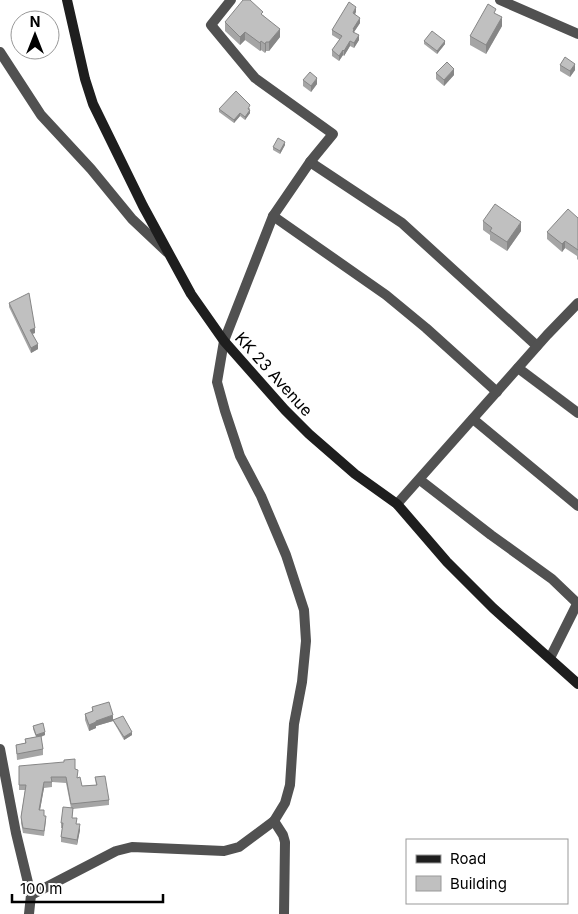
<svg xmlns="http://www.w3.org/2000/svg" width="578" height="914" font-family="Inter,sans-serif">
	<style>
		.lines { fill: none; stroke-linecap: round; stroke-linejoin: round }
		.minor { stroke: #515151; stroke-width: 10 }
		.secondary { stroke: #1e1e1e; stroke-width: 10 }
		.wall { fill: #a5a5a5 }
		.shaded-wall { fill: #868686 }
		.building { fill: #c0c0c0; stroke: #868686 }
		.labels { text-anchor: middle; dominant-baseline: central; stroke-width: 4; stroke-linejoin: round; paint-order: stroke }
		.street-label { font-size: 16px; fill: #000; stroke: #fff }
	</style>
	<rect width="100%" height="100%" fill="#fff"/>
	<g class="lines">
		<!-- minor -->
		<g class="minor">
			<path d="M500 0 578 34"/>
			<path d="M0 52 41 115 91 169 132 219 167 252"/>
			<path d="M310 162 402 223 537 346"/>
			<path d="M273 216 386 295 426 328 497 392"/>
			<path d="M518 368 578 413"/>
			<path d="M473 419 578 506"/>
			<path d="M420 480 491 535 552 579 578 604"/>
			<path d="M397 504 547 335 578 303"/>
			<path d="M550 658 578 602"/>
			<path d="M0 749 16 833 31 895 29 914"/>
			<path d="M274 821 283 835 285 842 284 914"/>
			<path d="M31 895 116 851 132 847 224 851 239 847 274 821 285 803 290 785 294 724 302 682 306 641 304 610 286 555 261 496 240 456 225 411 217 382 224 341 273 216 310 162 333 134 255 78 211 25 231 0"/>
		</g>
		<!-- secondary -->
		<path class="secondary" d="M67 0 85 79 93 104 143 206 191 294 224 341 285 410 309 434 355 474 397 504 447 562 493 608 578 684"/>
	</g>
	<!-- wall -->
	<g class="wall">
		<path d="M356 12 355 14 360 23 354 32 359 40 354 48 350 46 344 56 343 55 339 61 332 56V50L340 40 332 35V30Z"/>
		<path d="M496 14 502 26 486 54 470 45V36Z"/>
		<path d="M263 15 280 37 269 51H266L265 53 261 50 260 51 245 40 240 45 225 31V22Z"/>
		<path d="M424 41 445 44 437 54 424 44Z"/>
		<path d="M560 65 575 70 570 77 560 71Z"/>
		<path d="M436 73 454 75 444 86 436 79Z"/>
		<path d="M303 80 317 84 311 92 303 86Z"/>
		<path d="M250 108 249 110 250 113 245 120 240 116 234 123 219 112V109Z"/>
		<path d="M285 145 280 154 273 150V147Z"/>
		<path d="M578 218V260L577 259V256L565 248 562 252 547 239V232Z"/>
		<path d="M483 221 521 231 507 251 490 240V235L483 230Z"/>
		<path d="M9 303 35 333 33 334 38 349 31 353 9 307Z"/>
		<path d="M92 707 113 719 132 735 124 740 113 721 96 726V728L89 731 85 720V714L92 712Z"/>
		<path d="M33 726 45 735 41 737 43 749V755L17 760 16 745 25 743V739L36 737 33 729Z"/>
		<path d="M19 766 75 769 77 778 82 786 96 785 95 777 109 800V805L73 809 72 818 80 830 77 845 61 842V837L62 828H61V823L71 808 66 783 52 782V787L44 788 40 810 44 816 46 821 44 836 23 833 21 823V817L25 790H19Z"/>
	</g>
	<!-- shaded-wall -->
	<g class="shaded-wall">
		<path d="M356 7V12L353 18V13Z"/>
		<path d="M502 17V26L486 54V45Z"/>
		<path d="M360 18V23L354 32V35L353 37V29Z"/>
		<path d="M280 29V37L269 51V42Z"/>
		<path d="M245 32V40L240 45V37Z"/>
		<path d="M359 35V40L354 48V43Z"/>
		<path d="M261 41V50L260 51V43Z"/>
		<path d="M350 41V46L344 56V51Z"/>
		<path d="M445 41V44L437 54V51Z"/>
		<path d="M266 42V51L265 53V44Z"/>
		<path d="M343 50V55L339 61V56Z"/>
		<path d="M575 64V70L570 77V71Z"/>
		<path d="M454 69V75L444 86V80Z"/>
		<path d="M317 78V84L311 92V86Z"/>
		<path d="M250 110V113L245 120V117Z"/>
		<path d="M240 113V116L234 123V120Z"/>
		<path d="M285 142V145L280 154V151Z"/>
		<path d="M521 222V231L507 251V242Z"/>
		<path d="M565 241V248L562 252V244Z"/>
		<path d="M35 328V333L30 334V330Z"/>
		<path d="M38 344V349L31 353V348Z"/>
		<path d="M113 715V721L96 726V728L89 731V725L96 721Z"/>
		<path d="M45 732V735L36 738V735Z"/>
		<path d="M132 732V735L124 740V737Z"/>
		<path d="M44 782V788L39 815V810Z"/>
		<path d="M80 824V830L77 845V840Z"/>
	</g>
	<!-- building -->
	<g class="building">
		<path d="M243 0H250L263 12 261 14 280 29 269 42H266L265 44 261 41 260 43 245 32 240 37 225 22Z"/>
		<path d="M349 2 356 7 353 13 360 18 353 29H354L353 32 359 35 354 43 350 41 344 51 343 50 339 56 332 50 342 36 332 30Z"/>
		<path d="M488 4 496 9 494 13 502 17 486 45 470 36Z"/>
		<path d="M432 31 445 41 437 51 424 41Z"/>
		<path d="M565 57 575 64 570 71 560 65Z"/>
		<path d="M447 62 454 69 444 80 436 73Z"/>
		<path d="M310 72 317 78 311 86 303 80Z"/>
		<path d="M236 91 250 105 248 109 250 110 245 117 240 113 234 120 219 109Z"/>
		<path d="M278 138 285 142 280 151 273 147Z"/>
		<path d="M495 204 521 222 507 242 490 231 492 228 483 221Z"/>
		<path d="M568 209 578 218V250L565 241 562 244 547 232Z"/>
		<path d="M29 293 35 328 30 330 38 344 31 348 9 303Z"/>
		<path d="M109 702 113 715 96 721V722L89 725 85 714 93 711 92 707Z"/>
		<path d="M123 716 132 732 124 737 113 720Z"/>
		<path d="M43 723 45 732 36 735 33 726Z"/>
		<path d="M41 736 43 749 17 754 16 745 26 743 25 739Z"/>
		<path d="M75 759V769L78 770 77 778 80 777 82 786 97 785 95 777 105 776 109 800 71 804 66 777H51L52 782H44L39 810H44V816H46L44 831 23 828 21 817 26 785H19V766L64 762V760Z"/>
		<path d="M63 807 73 808 72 818H77L76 824H80L77 840 61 837 63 823H61Z"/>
	</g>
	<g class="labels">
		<!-- street labels -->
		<g class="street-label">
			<text transform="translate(274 374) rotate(48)">KK 23 Avenue</text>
		</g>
	</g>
	<!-- legend -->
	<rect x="406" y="839" width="162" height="65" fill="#ffffff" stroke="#999999"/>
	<rect x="416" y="855" width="25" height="8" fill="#1e1e1e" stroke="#999999"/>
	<text x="450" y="864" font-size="15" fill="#000000">Road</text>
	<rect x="416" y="876" width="25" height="15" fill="#c0c0c0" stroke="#999999"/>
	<text x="450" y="889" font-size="15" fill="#000000">Building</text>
	<!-- north arrow -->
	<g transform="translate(35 35)"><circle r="24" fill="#ffffff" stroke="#999999"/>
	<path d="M0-4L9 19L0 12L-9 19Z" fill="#000000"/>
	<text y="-8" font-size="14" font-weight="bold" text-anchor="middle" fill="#000000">N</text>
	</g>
	<!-- scale -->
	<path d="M12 894v8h151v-8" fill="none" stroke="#000000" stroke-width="2.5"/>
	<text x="20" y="894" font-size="15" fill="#000000" stroke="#ffffff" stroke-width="4" paint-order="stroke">100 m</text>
</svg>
